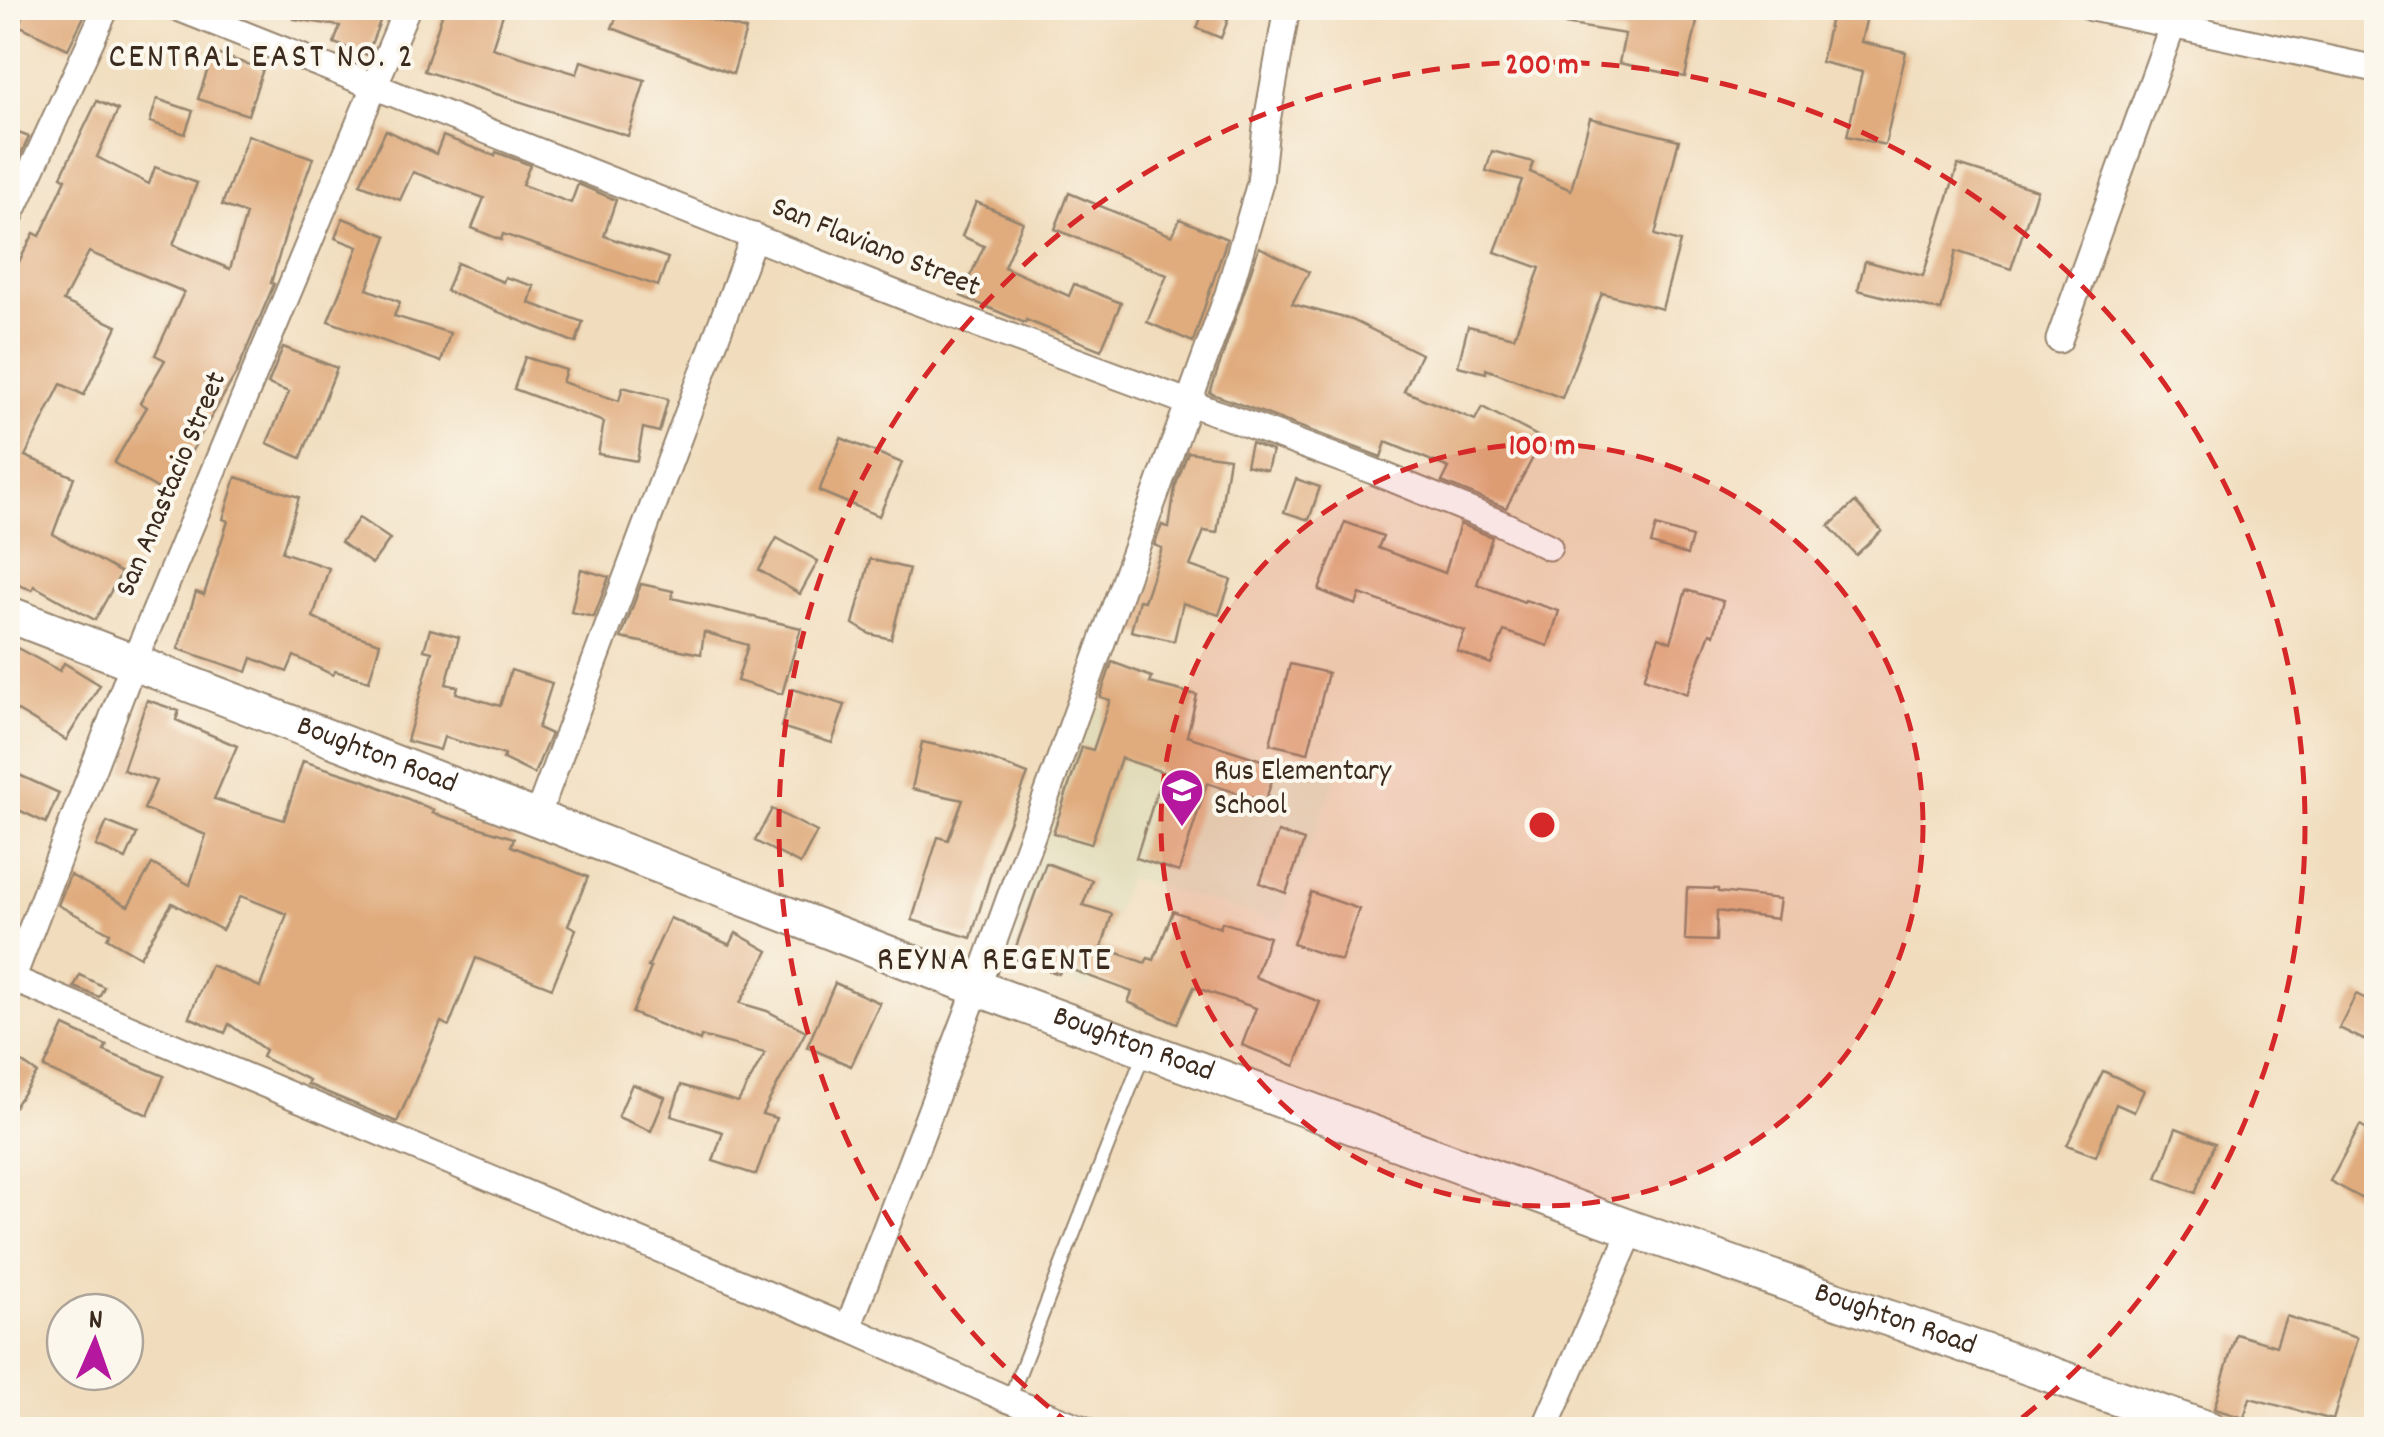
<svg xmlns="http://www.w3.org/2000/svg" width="2384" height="1437" font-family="Dekko,sans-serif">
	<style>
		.built { fill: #e2dcba }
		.building { fill: #e0ac7e }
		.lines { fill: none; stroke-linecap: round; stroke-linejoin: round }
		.service-casing { stroke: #96846e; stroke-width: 16 }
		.minor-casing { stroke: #96846e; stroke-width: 29 }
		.secondary-casing { stroke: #96846e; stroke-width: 39 }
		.service { stroke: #fff; stroke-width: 12 }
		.minor { stroke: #fff; stroke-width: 25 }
		.secondary { stroke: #fff; stroke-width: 35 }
		.ring { fill: none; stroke: #d62828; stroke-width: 5; stroke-dasharray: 18 12 }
		.labels { text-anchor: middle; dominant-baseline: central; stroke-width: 8; stroke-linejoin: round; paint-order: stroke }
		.street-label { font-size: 30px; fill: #3b2a1e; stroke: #fbf7ec }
		.poi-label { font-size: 30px; fill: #3b2a1e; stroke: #fbf7ec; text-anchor: start }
		.quarter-label { font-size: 35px; letter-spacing: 2.5px; fill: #3b2a1e; stroke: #fbf7ec }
		.centre { fill: #d62828; stroke: #fbf7ec; stroke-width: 5 }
		.ring-label { font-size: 30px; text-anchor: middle; font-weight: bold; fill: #d62828; stroke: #fbf7ec; stroke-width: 8; stroke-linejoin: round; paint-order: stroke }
	</style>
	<rect width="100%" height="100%" fill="#fbf7ec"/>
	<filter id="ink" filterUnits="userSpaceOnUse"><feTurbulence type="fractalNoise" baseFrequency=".01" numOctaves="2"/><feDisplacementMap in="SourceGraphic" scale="20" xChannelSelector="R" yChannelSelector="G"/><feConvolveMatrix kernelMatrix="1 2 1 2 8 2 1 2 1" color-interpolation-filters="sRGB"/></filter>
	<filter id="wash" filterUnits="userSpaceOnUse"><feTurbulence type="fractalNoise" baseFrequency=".0048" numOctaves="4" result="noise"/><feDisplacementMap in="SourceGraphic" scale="40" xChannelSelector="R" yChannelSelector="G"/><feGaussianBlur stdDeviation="2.25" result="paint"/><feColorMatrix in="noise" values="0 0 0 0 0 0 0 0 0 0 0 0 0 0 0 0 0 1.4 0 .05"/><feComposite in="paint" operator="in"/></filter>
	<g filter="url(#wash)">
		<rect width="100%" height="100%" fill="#f1ddbd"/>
		<!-- built -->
		<path class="built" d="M1091 705 1336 778 1280 922 1128 878 1088 988 1001 956Z"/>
		<g id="blocks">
			<!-- building -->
			<g class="building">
				<path d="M27 8H88L68 49 18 25Z"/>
				<path d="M295 8H385L367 55 334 43 340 26 294 19Z"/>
				<path d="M444 8H505L492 48 577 74 581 61 645 80 628 136 424 71Z"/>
				<path d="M620 8H670L746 30 733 74 612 28Z"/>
				<path d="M1534 8H1700L1685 77 1619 63 1625 34 1534 19Z"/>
				<path d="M1833 8H1869L1861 42 1906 52 1885 145 1847 136 1862 72 1821 62Z"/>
				<path d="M1204 10 1228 20 1221 38 1197 28Z"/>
				<path d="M213 53 263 69 248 115 198 99Z"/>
				<path d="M157 99 193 111 185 134 150 122Z"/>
				<path d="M97 101 118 110 97 157 149 184 155 167 197 183 173 245 230 269 246 214 222 205 248 135 313 158 287 229 271 283 274 284 237 372 167 494 114 463 147 407 140 403 165 360 155 355 184 292 89 252 63 301 117 326 84 395 61 384 25 456 74 477 53 534 121 573 95 620 34 586 32 590 8 581V505L19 475 16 473 8 491V283L34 233 40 236 66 179 61 176Z"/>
				<path d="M1590 118 1679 140 1655 235 1680 242 1662 309 1602 293 1562 398 1486 369V373L1458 366 1468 326 1514 337 1540 268 1495 252 1522 180 1486 171 1492 151 1533 162 1530 172 1571 190Z"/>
				<path d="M8 129 29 137 8 183Z"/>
				<path d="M386 130 436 154 443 136 495 156 496 152 530 165 522 185 571 203 578 184 616 200 604 236 668 258 658 286 503 234 501 240 472 228 484 198 413 172 400 200 360 184Z"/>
				<path d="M1958 165 2037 190 2011 269 1956 251 1941 311 1858 290 1865 261 1923 276Z"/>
				<path d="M1069 193 1172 236 1180 219 1227 239 1193 342 1147 322 1167 275 1055 229Z"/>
				<path d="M976 202 1023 222 1004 267 1069 296 1074 284 1121 303 1101 350 1026 320 1025 323 961 296 984 246 962 236Z"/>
				<path d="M343 218 387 236 367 289 400 302 394 316 450 333 441 362 328 321 358 247 335 238Z"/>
				<path d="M1259 247 1309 272 1292 304 1352 320 1421 354 1404 391 1475 420 1482 407 1543 439 1506 508 1442 482 1449 468 1386 442 1381 457 1210 393Z"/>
				<path d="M457 263 503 282 505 277 534 286 529 303 583 322 576 343 446 291Z"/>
				<path d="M283 347 337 368 301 458 267 443 289 392 268 384Z"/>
				<path d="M525 357 566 370 562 382 619 401 623 387 668 399 659 432 643 428 637 461 598 454 604 422 514 389Z"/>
				<path d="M841 438 902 463 879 516 819 491Z"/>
				<path d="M1251 443 1272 451 1267 470 1246 465Z"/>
				<path d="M1188 452 1229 458 1217 533 1204 531 1190 566 1231 580 1219 615 1183 603 1174 641 1131 631 1139 600 1144 601 1162 548 1154 545 1162 525 1169 528 1175 487Z"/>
				<path d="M236 477 299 497 282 552 329 568 313 617 342 631 380 643 369 681 335 671 333 675 294 656 287 672 252 658 247 672 178 649 196 592 204 595 228 521 223 519Z"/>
				<path d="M1296 479 1320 487 1309 520 1284 512Z"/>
				<path d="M1855 502 1882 531 1856 555 1829 526Z"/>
				<path d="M359 518 390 539 372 564 341 542Z"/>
				<path d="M1345 522 1383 536 1378 548 1445 573 1460 524 1492 537 1477 584 1524 602 1525 600 1559 611 1548 646 1504 631 1491 664 1457 651 1465 631 1360 594 1356 605 1319 590Z"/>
				<path d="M1656 526 1692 537 1687 555 1651 544Z"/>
				<path d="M777 538 818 561 800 594 759 570Z"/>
				<path d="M870 559 909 569 891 639 870 634 853 624Z"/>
				<path d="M581 569 609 577 594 617 571 612Z"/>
				<path d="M641 584 673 591 672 598 801 628 782 694 737 681 748 645 704 632 701 654 621 638Z"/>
				<path d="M1686 590 1723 601 1714 635 1710 633 1687 694 1644 678 1659 637 1671 642Z"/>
				<path d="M430 629 459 637 446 684 458 687 456 693 500 706 511 670 552 683 538 728 551 734 534 774 503 759 505 755 444 737 440 750 407 741 432 652 424 650Z"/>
				<path d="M8 643 60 671 64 663 100 685 66 740 8 705Z"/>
				<path d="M1112 662 1152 677 1150 683 1197 695 1187 736 1277 765 1265 802 1207 783 1179 872 1136 858 1163 772 1121 758 1091 844 1053 833 1082 747 1093 750 1110 700 1100 697Z"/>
				<path d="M1290 664 1328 673 1308 753 1270 744Z"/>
				<path d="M793 689 845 705 832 743 781 727Z"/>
				<path d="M147 700 179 711 176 720 237 746 214 799 284 820 303 761 363 780 434 810 432 813 514 838 511 846 588 877 568 925 576 929 552 988 476 958 449 1026 441 1022 397 1122 307 1084 309 1080 262 1057 265 1050 229 1024 225 1033 189 1017 211 965 260 987 287 914 241 896 222 930 172 903 140 957 107 938 110 933 58 905 70 875 128 906 152 864 190 885 206 835 144 809 156 781 123 770Z"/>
				<path d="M922 742 974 753 1028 774 998 850 971 938 912 920 938 837 948 840 963 800 912 789Z"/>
				<path d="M8 770 59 793 46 823 8 805Z"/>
				<path d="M772 809 817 832 800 864 755 841Z"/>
				<path d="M107 822 137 834 126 859 96 846Z"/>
				<path d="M1278 832 1304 841 1286 893 1260 883Z"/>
				<path d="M1046 863 1092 880 1083 905 1112 914 1102 947 1145 963 1148 958 1154 960 1173 911 1220 928 1222 922 1269 937 1255 977 1320 1002 1295 1066 1242 1045 1256 1008 1194 987 1177 1024 1128 1002 1132 992 1062 966 1059 974 1012 958Z"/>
				<path d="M1687 888 1718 889V892L1780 899 1777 919 1717 911 1716 941 1685 940Z"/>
				<path d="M1311 892 1359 909 1341 961 1293 944Z"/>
				<path d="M670 918 730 945 736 933 768 951 740 1003 767 1011 806 1031 762 1114 776 1118 756 1175 713 1161 723 1132 671 1116 681 1085 738 1102 765 1053 701 1036 700 1041 632 1013 651 968 648 967Z"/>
				<path d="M80 975 104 987 99 997 74 987Z"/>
				<path d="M835 983 880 1003 851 1066 807 1047Z"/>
				<path d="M2356 994 2376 1004V1029L2370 1043 2339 1028Z"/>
				<path d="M64 1026 107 1046 104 1051 164 1076 148 1115 44 1068Z"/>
				<path d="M8 1053 37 1073 8 1116Z"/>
				<path d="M2103 1071 2144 1090 2134 1112 2116 1104 2096 1156 2067 1145Z"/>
				<path d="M632 1084 665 1097 651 1131 618 1117Z"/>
				<path d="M2360 1125 2376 1134V1206L2330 1181Z"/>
				<path d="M2176 1128 2215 1143 2195 1193 2157 1178Z"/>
				<path d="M2286 1316 2357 1338 2333 1420 2250 1398 2244 1418 2214 1409 2236 1334 2276 1346Z"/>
			</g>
		</g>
	</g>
	<g filter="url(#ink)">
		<use href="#blocks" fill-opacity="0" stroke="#96846e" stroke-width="2.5"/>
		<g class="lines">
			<!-- service casing -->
			<g class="service-casing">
				<path id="service" d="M1009 1400 1144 1053"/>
			</g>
			<!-- minor casing -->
			<g class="minor-casing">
				<g id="minor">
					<path d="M178 8 907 298 1373 471 1505 525 1549 547"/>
					<path d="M2092 8 2376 69"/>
					<path d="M8 221 106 8"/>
					<path d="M2059 340 2172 27"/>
					<path d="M536 819 754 236"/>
					<path d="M8 977 848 1328 1009 1400 1086 1430"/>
					<path d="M8 990 133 664 407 8"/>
					<path d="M848 1328 977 988 1228 294 1260 183 1266 127 1287 8"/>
					<path d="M1544 1430 1632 1229"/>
				</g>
			</g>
			<!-- secondary casing -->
			<g class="secondary-casing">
				<g id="secondary">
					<path id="s1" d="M8 614 977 988 1632 1229 2210 1430"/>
				</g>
			</g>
			<!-- service -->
			<use href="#service" class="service"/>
			<!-- minor -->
			<use href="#minor" class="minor"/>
			<!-- secondary -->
			<use href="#secondary" class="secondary"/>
		</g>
	</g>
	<!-- distance rings -->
	<circle cx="1542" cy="825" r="381" fill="#d62828" fill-opacity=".12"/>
	<g class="ring">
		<circle cx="1542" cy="825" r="381"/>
		<path d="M1072 1426A763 763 0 1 1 2012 1426"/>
	</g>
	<!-- icons -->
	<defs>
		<g id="school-pin" transform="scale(2.25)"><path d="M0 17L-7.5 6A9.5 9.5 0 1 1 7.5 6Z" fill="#b5179e" stroke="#fbf7ec"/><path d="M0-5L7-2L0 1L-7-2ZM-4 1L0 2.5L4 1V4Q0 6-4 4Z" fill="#fff"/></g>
	</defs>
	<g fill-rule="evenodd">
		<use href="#school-pin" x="1182" y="790"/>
	</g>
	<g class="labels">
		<!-- street labels -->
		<g class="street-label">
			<text transform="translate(875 249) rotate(22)">San Flaviano Street</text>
			<text transform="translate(173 485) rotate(-67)">San Anastacio Street</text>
			<text stroke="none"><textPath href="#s1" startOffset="395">Boughton Road</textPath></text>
			<text stroke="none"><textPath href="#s1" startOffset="1205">Boughton Road</textPath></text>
			<text stroke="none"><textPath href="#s1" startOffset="2015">Boughton Road</textPath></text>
		</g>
		<!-- poi labels -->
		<g class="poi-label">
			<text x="1214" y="773">Rus Elementary<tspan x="1214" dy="34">School</tspan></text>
		</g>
		<!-- quarter labels -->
		<g class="quarter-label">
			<text x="262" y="59">CENTRAL EAST NO. 2</text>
			<text x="995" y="962">REYNA REGENTE</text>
		</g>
	</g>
	<circle cx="1542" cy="825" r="15" class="centre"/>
	<g class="ring-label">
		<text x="1542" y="73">200 m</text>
		<text x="1542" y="454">100 m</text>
	</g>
	<!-- margin -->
	<rect width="2384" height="1437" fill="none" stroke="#fbf7ec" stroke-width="40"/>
	<!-- north arrow -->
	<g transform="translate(95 1342) rotate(2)"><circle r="48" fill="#fbf7ec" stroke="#aea59a" stroke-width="2.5"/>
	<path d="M0-8L18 38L0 25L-18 38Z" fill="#b5179e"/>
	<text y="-15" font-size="28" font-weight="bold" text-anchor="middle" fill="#3b2a1e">N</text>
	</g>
</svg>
